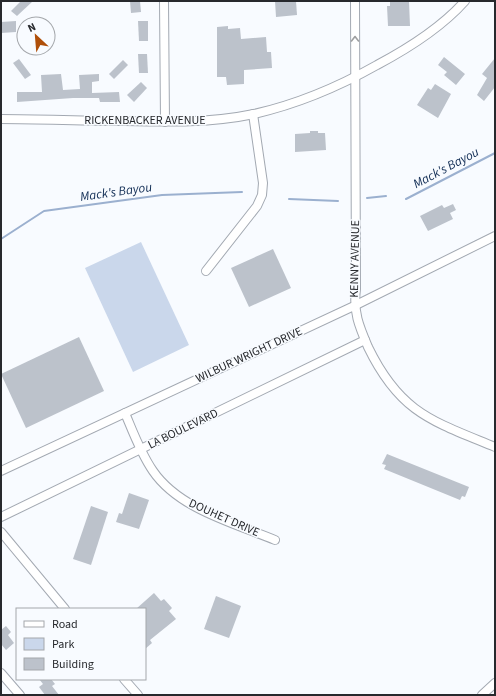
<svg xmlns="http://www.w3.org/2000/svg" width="496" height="696" font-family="'Source Sans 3',sans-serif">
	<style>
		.green { fill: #cad7eb }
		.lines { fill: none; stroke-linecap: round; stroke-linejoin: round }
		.stream { stroke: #9bb0cf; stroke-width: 2 }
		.building { fill: #bcc2cb }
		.minor-casing { stroke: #a3a9b2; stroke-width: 10 }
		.minor { stroke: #fff; stroke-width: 8 }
		.oneway { stroke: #9e9fa0 }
		.labels { text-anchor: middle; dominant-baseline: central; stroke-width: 3; stroke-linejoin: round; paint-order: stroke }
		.street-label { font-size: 12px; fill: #27292d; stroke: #f8fbff }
		.water-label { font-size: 13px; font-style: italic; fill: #102c54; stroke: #f8fbff }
	</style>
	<rect width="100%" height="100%" fill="#f8fbff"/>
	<!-- green -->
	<path class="green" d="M141 242 189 345 133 372 85 268Z"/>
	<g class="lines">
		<!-- stream -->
		<g class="stream">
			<path d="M367 198 386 196"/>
			<path d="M289 199 338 201"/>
			<path d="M406 199 495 153"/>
			<path d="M1 239 44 211 162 195 242 192"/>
		</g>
	</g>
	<!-- building -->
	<g class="building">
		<path d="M21 1H33L17 16 11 11Z"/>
		<path d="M130 1H140L141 12 131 13Z"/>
		<path d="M275 1H296L297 15 276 17Z"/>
		<path d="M390 1H409L410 26H388L387 6H390Z"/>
		<path d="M16 21V32L1 33V22Z"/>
		<path d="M138 21H148V41H139Z"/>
		<path d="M228 26V29L240 28 241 39 266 37 267 52H271L272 68 244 70V84L227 85 226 77H217V27Z"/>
		<path d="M138 54H147L148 73H139Z"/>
		<path d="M444 57 465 74 456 85 444 75 447 72 438 65Z"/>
		<path d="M495 58V87L484 101 477 95 487 78 482 74Z"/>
		<path d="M19 59 31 75 25 79 13 63Z"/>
		<path d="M123 60 128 65 114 79 109 74Z"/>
		<path d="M61 74 63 90 80 89 79 75 99 74V81L92 82V93L119 92 120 102H100L99 98H73L17 102V92H42L41 75Z"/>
		<path d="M141 82 147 88 134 102 127 95Z"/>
		<path d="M435 84 451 94 438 118 417 105 428 88 431 90Z"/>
		<path d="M310 131H318V133H325L326 150 295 152V134L310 133Z"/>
		<path d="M453 204 456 210 450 213 453 219 428 231 420 216 442 205 444 208Z"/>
		<path d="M273 249 291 288 249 307 231 268Z"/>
		<path d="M79 337 104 391 26 428 1 374Z"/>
		<path d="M387 454 469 487 465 497 462 496 460 500 384 469 386 465 382 464Z"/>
		<path d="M129 493 149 500 139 529 116 522 119 513 122 514Z"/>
		<path d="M91 506 108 512 91 565 73 559Z"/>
		<path d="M154 593 161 601 164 599 172 608 169 611 176 619 150 640 152 643 145 649V609H136Z"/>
		<path d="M216 596 241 606 229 638 204 629Z"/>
		<path d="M6 626 11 632 8 635 14 643 6 650 1 644V630Z"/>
		<path d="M39 679H51L55 684 52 686 59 695H45L39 687 43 684Z"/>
	</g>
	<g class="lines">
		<!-- minor casing -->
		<g class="minor-casing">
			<g id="minor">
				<path d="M164 1 165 122"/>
				<path d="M355 1 356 289C353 312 359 326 368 347 400 413 432 421 495 447"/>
				<path d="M1 119C42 119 84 121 125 121 168 122 211 123 254 114 298 104 338 87 377 65 409 48 441 28 465 1"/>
				<path d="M206 271 257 206 262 195 263 183 253 114"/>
				<path d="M125 413C133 432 141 454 153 471 179 509 234 523 275 540"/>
				<path d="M1 471 354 306 495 236"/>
				<path d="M1 517 365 340"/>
				<path d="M1 532 65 609"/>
				<path d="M1 673 20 695"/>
				<path d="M124 679 138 695"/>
				<path d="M482 695 495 683"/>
			</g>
		</g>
		<!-- minor -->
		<use href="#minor" class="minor"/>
	</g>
	<!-- one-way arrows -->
	<defs><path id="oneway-chevron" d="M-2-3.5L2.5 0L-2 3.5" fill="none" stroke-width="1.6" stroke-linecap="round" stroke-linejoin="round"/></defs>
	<use class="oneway" href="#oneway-chevron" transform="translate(355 39) rotate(-90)"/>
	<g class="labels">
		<!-- street labels -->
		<g class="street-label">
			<text x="145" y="120">RICKENBACKER AVENUE</text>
			<text transform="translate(355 259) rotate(-89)">KENNY AVENUE</text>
			<text transform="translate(249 355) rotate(-25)">WILBUR WRIGHT DRIVE</text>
			<text transform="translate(183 429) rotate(-26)">LA BOULEVARD</text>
			<text transform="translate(224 518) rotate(24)">DOUHET DRIVE</text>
		</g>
		<!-- water labels -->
		<g class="water-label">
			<text transform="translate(446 168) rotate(-28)">Mack's Bayou</text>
			<text transform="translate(116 192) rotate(-8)">Mack's Bayou</text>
		</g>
	</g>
	<!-- border -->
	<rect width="496" height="696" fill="none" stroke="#27292d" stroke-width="4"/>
	<!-- legend -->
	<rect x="16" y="608" width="130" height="72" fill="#f8fbff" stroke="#a4a7ab"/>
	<rect x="24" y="621" width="20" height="6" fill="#ffffff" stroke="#a4a7ab"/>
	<text x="52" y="628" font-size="12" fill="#27292d">Road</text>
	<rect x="24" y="638" width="20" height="12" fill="#cad7eb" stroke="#a4a7ab"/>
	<text x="52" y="648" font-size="12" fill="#27292d">Park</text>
	<rect x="24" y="658" width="20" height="12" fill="#bcc2cb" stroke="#a4a7ab"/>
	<text x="52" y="668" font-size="12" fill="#27292d">Building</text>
	<!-- north arrow -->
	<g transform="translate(36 36) rotate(334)"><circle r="19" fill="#f8fbff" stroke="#a4a7ab"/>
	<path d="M0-3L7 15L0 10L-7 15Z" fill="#af4f09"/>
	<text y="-6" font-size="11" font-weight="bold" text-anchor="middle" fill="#27292d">N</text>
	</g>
</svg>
